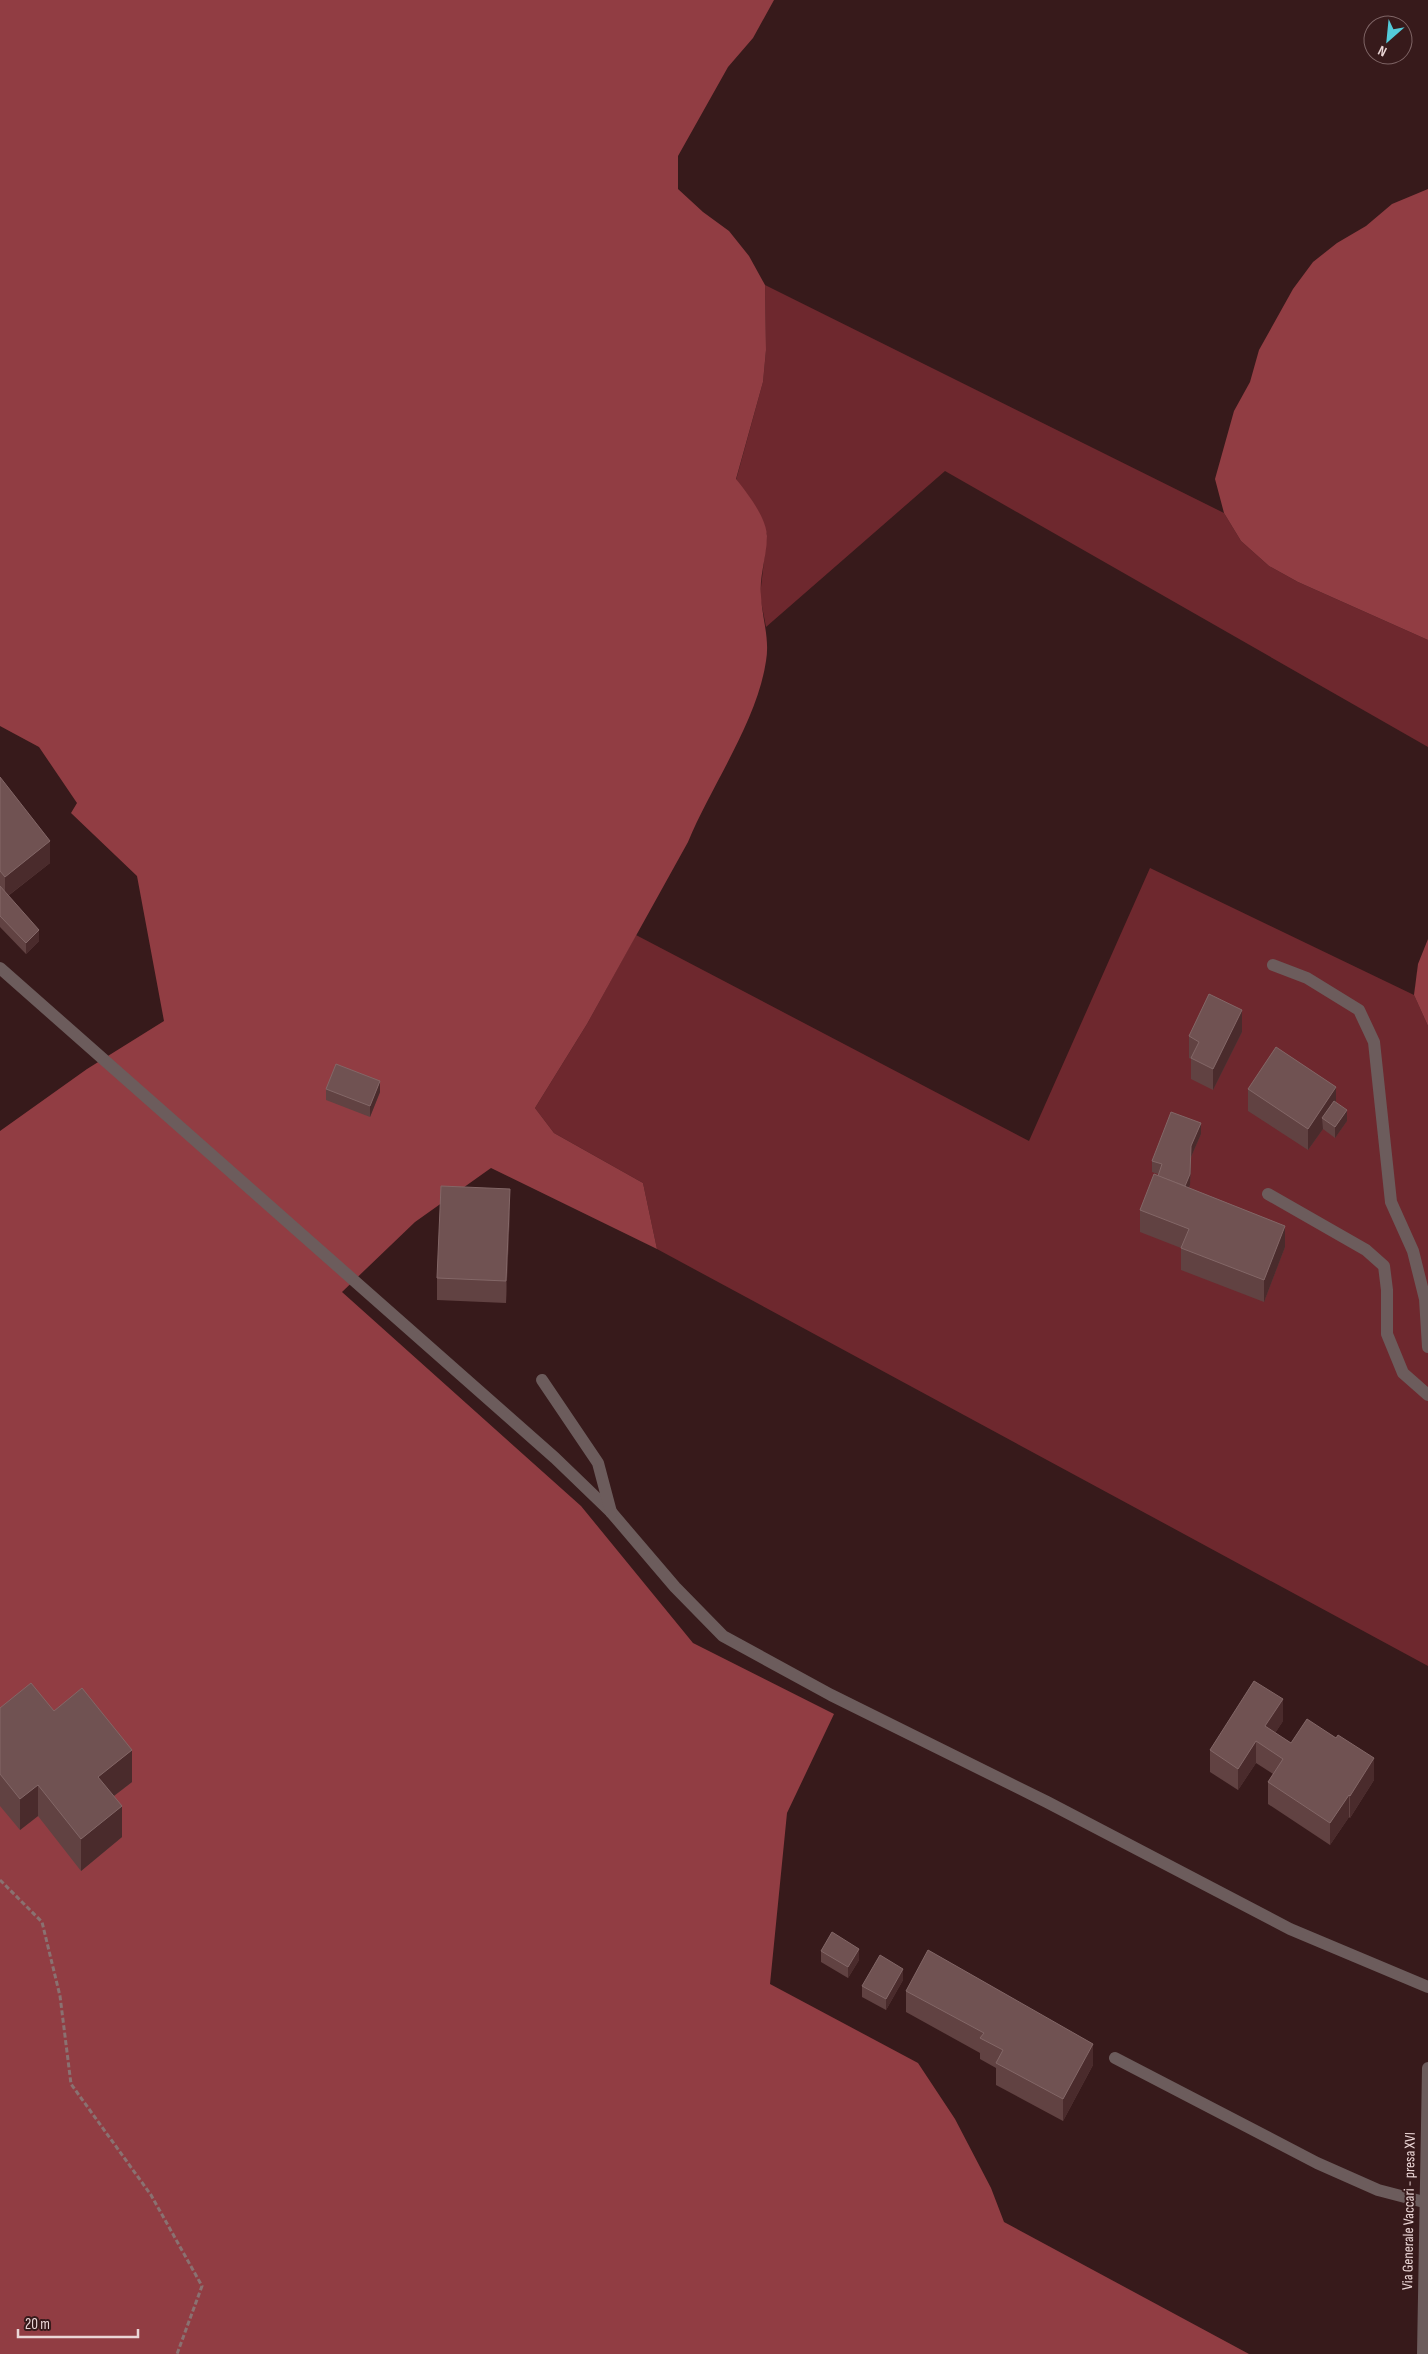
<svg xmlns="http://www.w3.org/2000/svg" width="1428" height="2354" font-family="'Sofia Sans Condensed',sans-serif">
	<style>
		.green { fill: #6e282e }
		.forest { fill: #913d43 }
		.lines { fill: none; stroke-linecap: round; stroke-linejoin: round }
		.path { stroke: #8a7171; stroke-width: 3; stroke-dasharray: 5 2.5; stroke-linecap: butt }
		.minor { stroke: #6c5c5c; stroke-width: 12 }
		.wall { fill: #614242 }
		.shaded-wall { fill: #4a2b2c }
		.building { fill: #705252; stroke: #836767 }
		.labels { text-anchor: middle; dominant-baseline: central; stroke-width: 4; stroke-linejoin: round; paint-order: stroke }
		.street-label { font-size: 15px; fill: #ebd6d6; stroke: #371a1b }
	</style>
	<rect width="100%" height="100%" fill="#371a1b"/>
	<!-- green -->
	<g class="green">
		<path d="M765 285 1224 513 1241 541 1269 566 1298 582 1428 640V747L945 471 766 627 760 596 767 534 736 480 763 382 766 350Z"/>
		<path d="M1150 868 1414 995 1428 1026V1666L657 1249 643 1183 554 1133 535 1108 587 1024 636 935 1029 1141Z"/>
	</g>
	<!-- forest -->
	<g class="forest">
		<path d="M0 0H774L753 38 728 67 678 156V189L703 212 729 231 749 256 765 285 766 350 763 382 736 479C748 494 766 517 767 536 767 556 759 576 761 596 762 618 770 638 766 661 757 722 712 784 688 842L587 1024 535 1108 554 1133 643 1183 657 1249 491 1168 415 1222 342 1292 581 1506 693 1643 834 1714 787 1813 770 1984 918 2063 955 2119 991 2188 1004 2222 1249 2354H0V1131L87 1069 164 1021 137 876 71 813 77 803 39 747 0 726Z"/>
		<path d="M1428 189V640L1298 582 1269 566 1241 541 1224 513 1215 479 1234 411 1250 382 1259 350 1293 289 1313 262 1337 243 1366 226 1392 204Z"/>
		<path d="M1428 939V1026L1414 995 1418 964Z"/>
	</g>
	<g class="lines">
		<!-- path -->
		<path class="path" d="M0 1880 42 1922 60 1996 71 2084 151 2195 202 2286 177 2354"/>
		<!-- minor -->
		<g class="minor">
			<path d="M1273 965 1307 978 1359 1010 1374 1042 1391 1202 1413 1251 1425 1299 1428 1347"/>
			<path d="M0 968 555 1458 611 1512 675 1587 723 1636 831 1695 1047 1802 1290 1929 1428 1987"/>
			<path d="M1268 1194 1366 1250 1384 1266 1387 1290V1334L1403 1373 1428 1395"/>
			<path d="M542 1380 598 1463 611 1512"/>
			<path d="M1115 2058 1317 2163 1378 2190 1424 2202"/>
			<path d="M1423 2354 1428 2068"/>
		</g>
	</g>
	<!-- wall -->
	<g class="wall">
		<path d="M0 777 50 863 8 896 39 941 26 954 0 927Z"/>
		<path d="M1242 1032 1213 1090 1191 1079V1059L1189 1058V1036Z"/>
		<path d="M326 1089 380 1092 370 1117 326 1100Z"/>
		<path d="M1248 1089 1336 1102 1347 1121 1335 1138 1323 1129 1308 1150 1248 1111Z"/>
		<path d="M1201 1134 1191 1157 1190 1185 1189 1188 1285 1247 1264 1302 1181 1270V1248L1140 1232V1210L1158 1174 1152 1172V1161Z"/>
		<path d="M510 1211 506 1303 437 1300V1278Z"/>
		<path d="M0 1708 132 1782 114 1796 122 1837 81 1871 38 1816 20 1830 0 1806Z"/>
		<path d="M1283 1721 1275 1733 1291 1743 1374 1780 1350 1818 1349 1817 1330 1845 1268 1804V1782L1273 1774 1256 1763 1238 1790 1210 1772V1750Z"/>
		<path d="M821 1951 859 1960 848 1978 821 1962Z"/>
		<path d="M903 1980 886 2010 862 1997V1986Z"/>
		<path d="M906 1991 1093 2065 1063 2121 996 2085V2068L980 2059V2053L906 2012Z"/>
	</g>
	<!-- shaded-wall -->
	<g class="shaded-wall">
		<path d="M50 841V863L5 898V877Z"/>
		<path d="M39 930V941L26 954V943Z"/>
		<path d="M1242 1010V1032L1213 1090V1069Z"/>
		<path d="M380 1081V1092L370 1117V1106Z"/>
		<path d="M1336 1087V1109L1322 1118 1323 1129 1308 1150V1129Z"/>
		<path d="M1347 1110V1121L1335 1138V1127Z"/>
		<path d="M1201 1123V1134L1191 1157 1190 1185 1181 1207 1191 1146Z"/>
		<path d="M510 1189V1211L506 1303V1281Z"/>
		<path d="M1285 1226V1247L1264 1302V1280Z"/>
		<path d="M1283 1699V1721L1265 1748V1726Z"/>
		<path d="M1256 1741V1763L1238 1790V1769Z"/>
		<path d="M132 1750V1782L98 1808V1777Z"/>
		<path d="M1374 1758V1780L1350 1818V1796Z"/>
		<path d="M38 1785V1816L20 1830V1799Z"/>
		<path d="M1349 1795V1817L1330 1845V1823Z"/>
		<path d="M122 1806V1837L81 1871V1839Z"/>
		<path d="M859 1949V1960L848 1978V1967Z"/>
		<path d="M903 1969V1980L886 2010V1999Z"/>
		<path d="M1093 2044V2065L1063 2121V2099Z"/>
	</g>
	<!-- building -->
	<g class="building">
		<path d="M0 777 50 841 5 877 0 871Z"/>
		<path d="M0 886 39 930 26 943 0 916Z"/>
		<path d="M1209 994 1242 1010 1213 1069 1191 1058 1199 1042 1189 1036Z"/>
		<path d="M1276 1047 1336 1087 1308 1129 1248 1089Z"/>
		<path d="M336 1064 380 1081 370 1106 326 1089Z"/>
		<path d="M1334 1101 1347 1110 1335 1127 1322 1118Z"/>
		<path d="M1171 1112 1201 1123 1191 1146 1190 1174 1185 1186 1158 1176 1162 1164 1152 1161Z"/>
		<path d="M1154 1174 1285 1226 1264 1280 1181 1248 1189 1229 1140 1210Z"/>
		<path d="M441 1186 510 1189 506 1281 437 1278Z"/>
		<path d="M1254 1681 1283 1699 1265 1726 1291 1743 1307 1719 1336 1738 1338 1735 1374 1758 1350 1796 1349 1795 1330 1823 1268 1782 1283 1759 1256 1741 1238 1769 1210 1750Z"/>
		<path d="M31 1683 54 1711 82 1688 132 1750 98 1777 122 1806 81 1839 38 1785 20 1799 0 1774V1708Z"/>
		<path d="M832 1932 859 1949 848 1967 821 1951Z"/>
		<path d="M928 1950 1093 2044 1063 2099 996 2063 1003 2050 980 2038 984 2033 906 1991Z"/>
		<path d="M880 1955 903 1969 886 1999 862 1986Z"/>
	</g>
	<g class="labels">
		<!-- street labels -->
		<g class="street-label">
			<text transform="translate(1409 2211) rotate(-89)">Via Generale Vaccari - presa XVI</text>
		</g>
	</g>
	<!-- north arrow -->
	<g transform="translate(1388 40) rotate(207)"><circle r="24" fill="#371a1b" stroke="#7f6566"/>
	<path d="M0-4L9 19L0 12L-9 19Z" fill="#53cbda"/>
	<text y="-8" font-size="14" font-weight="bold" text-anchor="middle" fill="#ebd6d6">N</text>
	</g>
	<!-- scale -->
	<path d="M18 2329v8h120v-8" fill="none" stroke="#ebd6d6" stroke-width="2.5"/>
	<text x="25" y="2329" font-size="15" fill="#ebd6d6" stroke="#371a1b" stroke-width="4" paint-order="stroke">20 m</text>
</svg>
